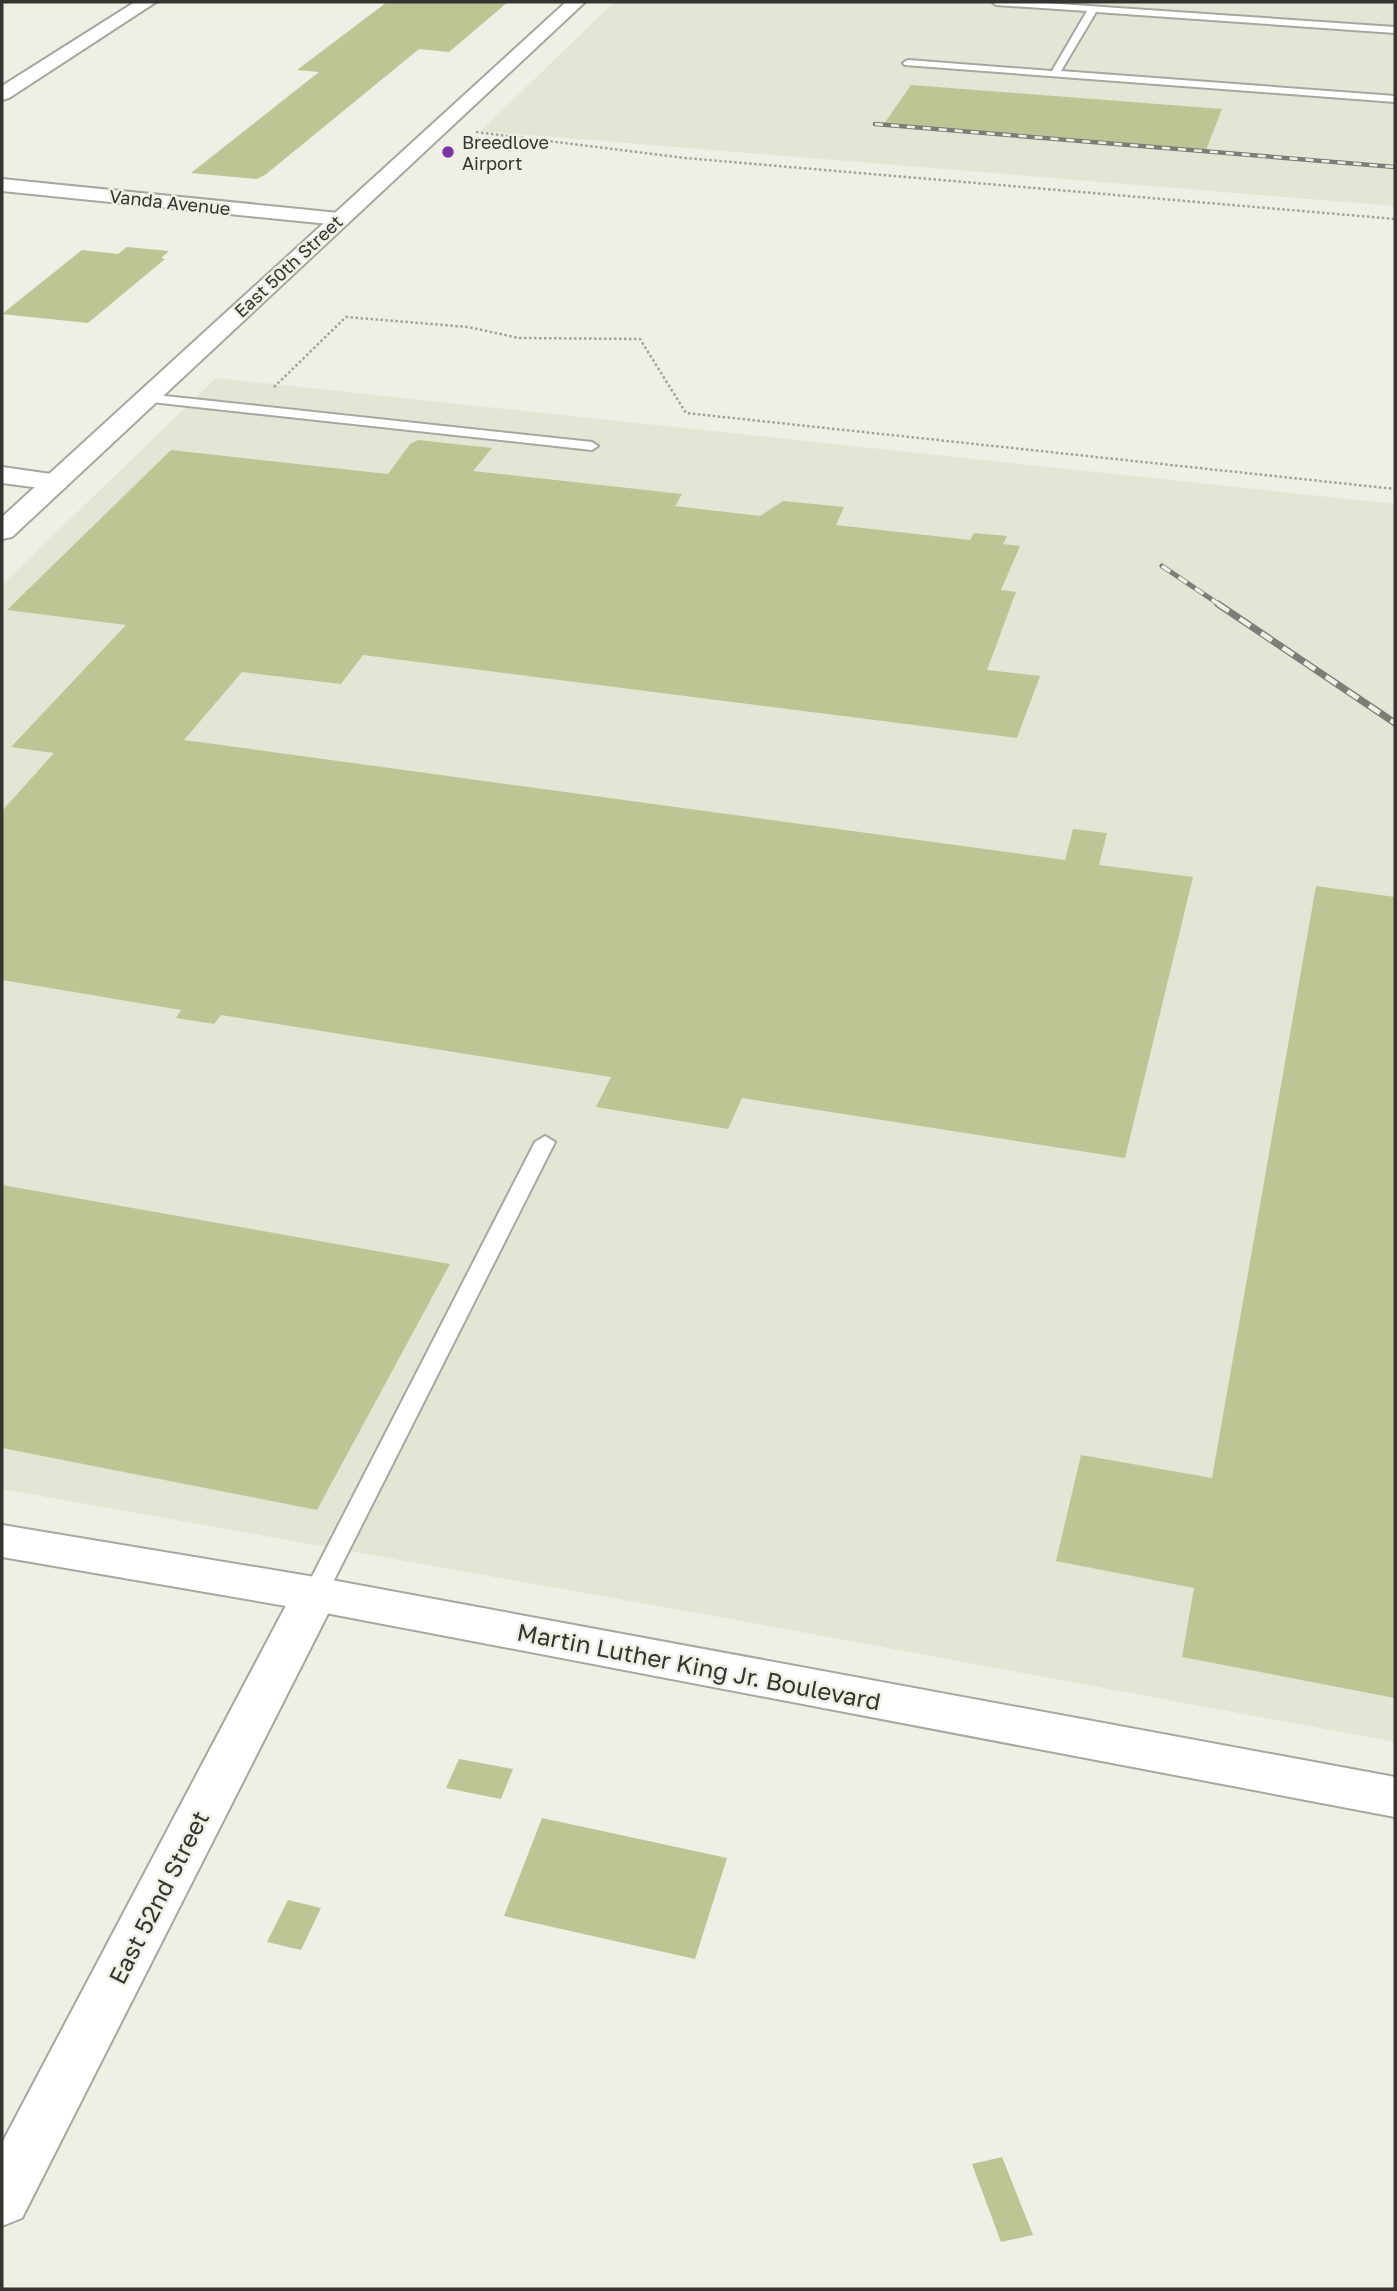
<svg xmlns="http://www.w3.org/2000/svg" width="1397" height="2291" font-family="'Golos Text',sans-serif">
	<style>
		.built { fill: #e3e6d5 }
		.building { fill: #bec594 }
		.lines { fill: none; stroke-linecap: round; stroke-linejoin: round }
		.lane-casing { stroke: #a6a79e; stroke-width: 4 }
		.street-casing { stroke: #a6a79e; stroke-width: 4 }
		.secondary-casing { stroke: #a6a79e; stroke-width: 4 }
		.path { stroke: #a2a39b; stroke-width: 2.5; stroke-dasharray: 2.5 2.5; stroke-linecap: butt }
		.lane { fill: #fff; fill-rule: evenodd }
		.street { fill: #fff; fill-rule: evenodd }
		.secondary { fill: #fff; fill-rule: evenodd }
		.rail-far2-casing { stroke: #7d7d78; stroke-width: 4.5 }
		.rail-far1-casing { stroke: #7d7d78; stroke-width: 5 }
		.rail-casing { stroke: #7d7d78; stroke-width: 7 }
		.rail-far2 { stroke: #eeefe5; stroke-width: 2.5; stroke-dasharray: 8; stroke-linecap: butt }
		.rail-far1 { stroke: #eeefe5; stroke-width: 3.5; stroke-dasharray: 10; stroke-linecap: butt }
		.rail { stroke: #eeefe5; stroke-width: 4.5; stroke-dasharray: 13; stroke-linecap: butt }
		.poi-dot { fill: #7d33a5; stroke: #eeefe5; stroke-width: 2.5 }
		.labels { text-anchor: middle; dominant-baseline: central; stroke-width: 5; stroke-linejoin: round; paint-order: stroke }
		.far-poi-label { font-size: 18px; fill: #343431; stroke: #eeefe5; text-anchor: start }
		.far-street-label { font-size: 18px; fill: #343431; stroke: #eeefe5 }
		.near-street-label { font-size: 24px; fill: #343431; stroke: #eeefe5 }
	</style>
	<rect width="100%" height="100%" fill="#eeefe5"/>
	<!-- built -->
	<g class="built">
		<path d="M614 2H1395V206L481 131Z"/>
		<path d="M216 378 1395 504V1742L753 1623 2 1489V585Z"/>
	</g>
	<!-- building -->
	<g class="building">
		<path d="M387 2H508L449 52 419 49 265 175 257 179 191 173 319 72 297 70Z"/>
		<path d="M911 85 1222 109 1206 150 884 124Z"/>
		<path d="M127 247 169 251 161 258 165 259 88 323 2 314 82 250 118 254Z"/>
		<path d="M418 440 492 448 473 471 682 494 675 506 760 516 783 501 844 507 836 525 970 540 974 533 1007 536 1003 544 1020 546 1001 590 1016 592 987 670 1040 676 1017 738 363 655 341 684 242 672 184 740 1065 860 1073 829 1107 833 1099 865 1193 877 1125 1158 742 1098 728 1129 596 1107 611 1077 221 1015 214 1024 176 1018 181 1010 2 980V811L54 753 11 747 126 625 7 610 171 450 388 474 410 444Z"/>
		<path d="M1316 886 1395 897V1698L1182 1657 1194 1588 1056 1561 1081 1455 1212 1478Z"/>
		<path d="M2 1185 450 1264 317 1510 2 1448Z"/>
		<path d="M459 1759 513 1769 501 1799 446 1788Z"/>
		<path d="M542 1818 727 1858 695 1959 504 1916Z"/>
		<path d="M288 1900 321 1908 301 1950 267 1942Z"/>
		<path d="M1002 2157 1033 2235 1001 2242 972 2164Z"/>
	</g>
	<g class="lines">
		<!-- lane casing -->
		<g class="lane-casing">
			<g id="lane">
				<path d="M992 2H1030L1395 27V33L1096 12 1061 71 1395 96V102L905 65 903 63 908 60 1052 71 1087 11 996 5Z"/>
				<path d="M146 394 592 442 598 446 592 450 142 401V395Z"/>
				<path d="M545 1136 555 1142 327 1594 323 1600 315 1603 307 1600 303 1594 535 1142Z"/>
			</g>
		</g>
		<!-- street casing -->
		<g class="street-casing">
			<g id="street">
				<path d="M135 2H156L9 98 2 100V86Z"/>
				<path d="M2 179 339 213 347 214 350 219 347 224 339 225 2 191Z"/>
				<path d="M2 467 65 476 69 482 65 488 56 490 2 483Z"/>
				<path d="M315 1577 332 1582 338 1594 22 2218 2 2226V2143L292 1594 298 1582Z"/>
			</g>
		</g>
		<!-- secondary casing -->
		<g class="secondary-casing">
			<g id="secondary">
				<path d="M566 2H585L12 537 2 539V517Z"/>
				<path d="M2 1525 315 1577 1395 1777V1817L315 1611 2 1557Z"/>
			</g>
		</g>
		<!-- path -->
		<g class="path">
			<path d="M476 132 685 158 1395 219"/>
			<path d="M274 387 346 317 468 327 519 338 640 339 686 413 1395 489"/>
		</g>
		<!-- lane -->
		<use href="#lane" class="lane"/>
		<!-- street -->
		<use href="#street" class="street"/>
		<!-- secondary -->
		<use href="#secondary" class="secondary"/>
		<!-- rail-far2 casing -->
		<g class="rail-far2-casing">
			<path id="rail-far2" d="M875 124 1395 167"/>
		</g>
		<!-- rail-far1 casing -->
		<g class="rail-far1-casing">
			<path id="rail-far1" d="M1162 566 1220 605"/>
		</g>
		<!-- rail casing -->
		<g class="rail-casing">
			<path id="rail" d="M1218 604 1395 723"/>
		</g>
		<!-- rail-far2 -->
		<use href="#rail-far2" class="rail-far2"/>
		<!-- rail-far1 -->
		<use href="#rail-far1" class="rail-far1"/>
		<!-- rail -->
		<use href="#rail" class="rail"/>
	</g>
	<!-- markers -->
	<circle class="poi-dot" cx="448" cy="152" r="7"/>
	<g class="labels">
		<!-- far-poi labels -->
		<g class="far-poi-label">
			<text x="462" y="142">Breedlove<tspan x="462" dy="21">Airport</tspan></text>
		</g>
		<!-- far-street labels -->
		<g class="far-street-label">
			<text transform="translate(170 202) rotate(6)">Vanda Avenue</text>
			<text transform="translate(288 266) rotate(-43)">East 50th Street</text>
		</g>
		<!-- near-street labels -->
		<g class="near-street-label">
			<text transform="translate(699 1666) rotate(11)">Martin Luther King Jr. Boulevard</text>
			<text transform="translate(158 1897) rotate(-63)">East 52nd Street</text>
		</g>
	</g>
	<!-- border -->
	<rect width="1397" height="2291" fill="none" stroke="#343431" stroke-width="7"/>
</svg>
